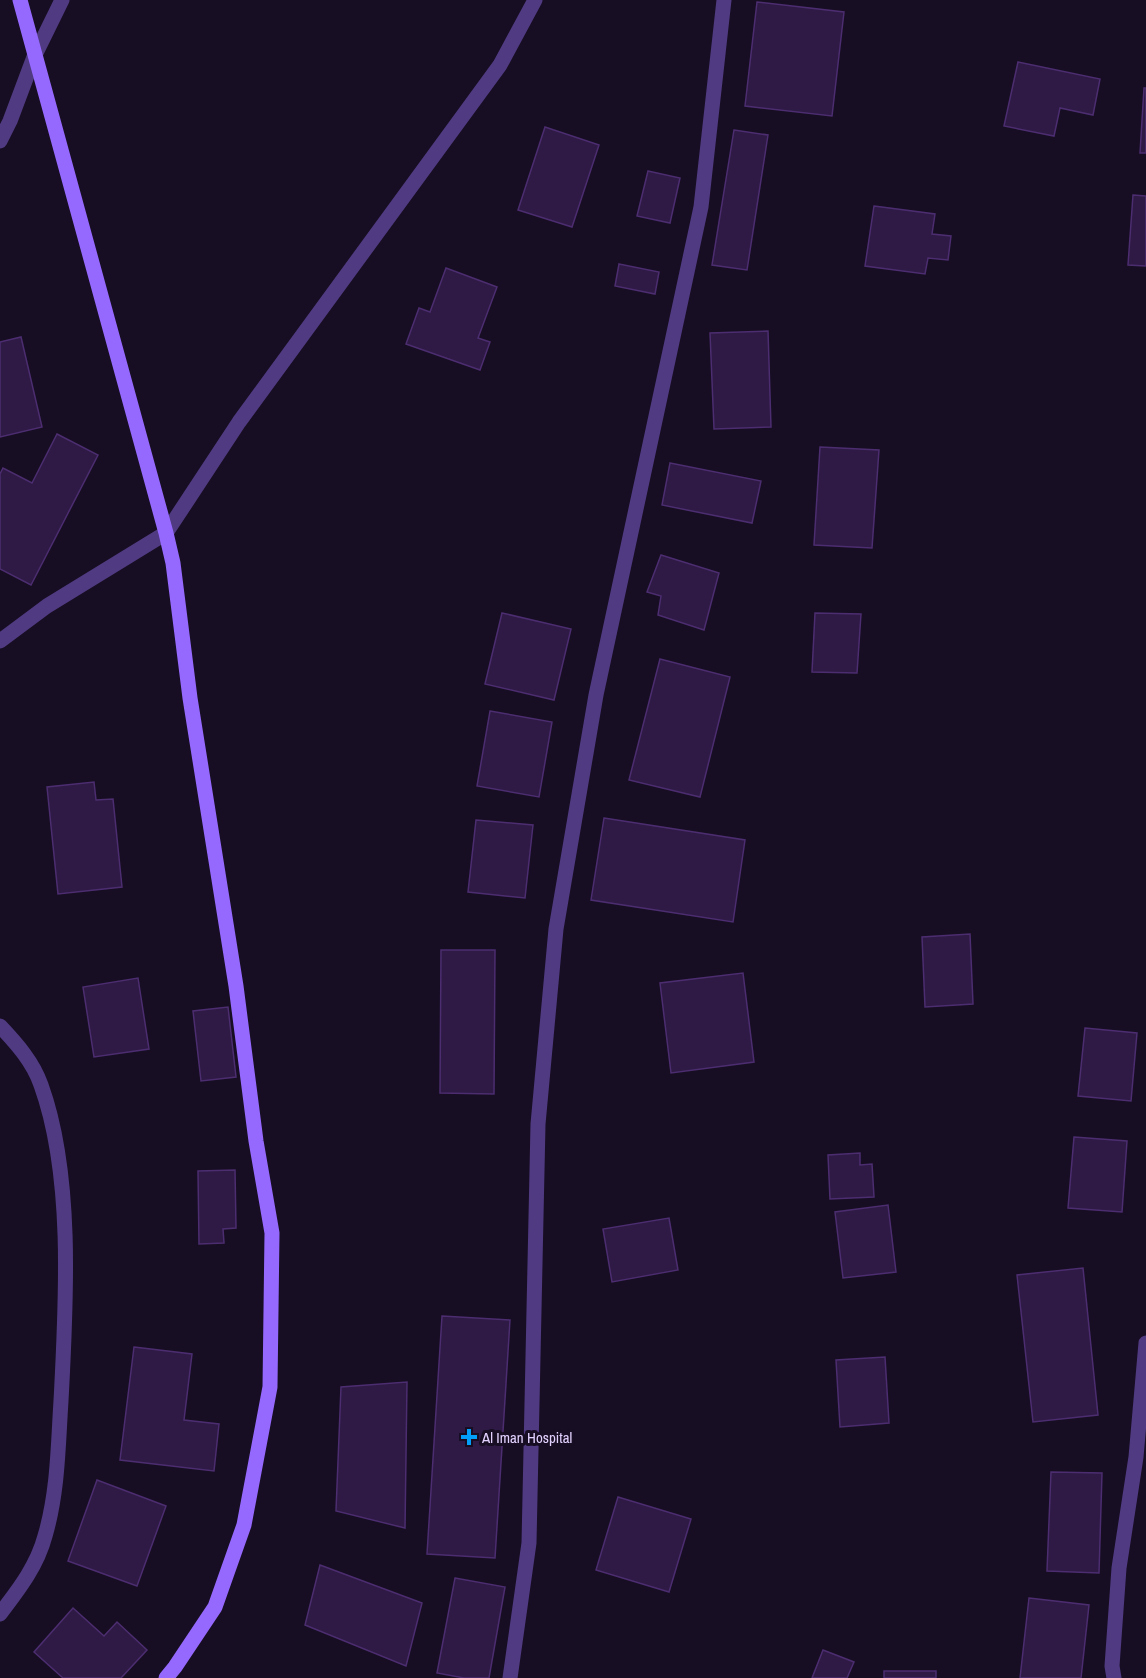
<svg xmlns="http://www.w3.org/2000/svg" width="1146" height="1678" font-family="'Archivo Narrow',sans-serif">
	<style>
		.building { fill: #2e1a44; stroke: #4c2d70; stroke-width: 1.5 }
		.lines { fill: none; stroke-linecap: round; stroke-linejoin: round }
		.minor { stroke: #503a82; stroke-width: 15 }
		.secondary { stroke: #9569fd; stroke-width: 15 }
		.poi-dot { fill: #039ef9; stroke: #170e23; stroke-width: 2 }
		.labels { text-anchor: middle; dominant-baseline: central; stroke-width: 6; stroke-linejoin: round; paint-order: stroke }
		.poi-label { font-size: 15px; fill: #e2d1fe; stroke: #170e23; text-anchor: start }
	</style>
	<rect width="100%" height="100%" fill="#170e23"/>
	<!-- building -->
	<g class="building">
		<path d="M757 2 844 12 832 116 745 106Z"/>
		<path d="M1018 62 1100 79 1093 115 1060 108 1054 136 1004 126Z"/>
		<path d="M1144 88H1146V153H1140Z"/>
		<path d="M545 127 599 145 572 227 518 210Z"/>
		<path d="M734 130 768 135 747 270 712 265Z"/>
		<path d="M648 171 680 178 670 223 637 216Z"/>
		<path d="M1133 195 1146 196V266L1128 265Z"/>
		<path d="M874 206 935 214 932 234 951 236 948 260 928 258 925 274 865 266Z"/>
		<path d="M619 264 659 272 655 294 615 286Z"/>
		<path d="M446 268 497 287 478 338 490 342 480 370 406 344 419 308 430 312Z"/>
		<path d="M768 331 771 427 714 429 710 333Z"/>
		<path d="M21 337 42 427 0 437V342Z"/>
		<path d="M57 434 98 455 31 585 0 569V474L3 468 32 483Z"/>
		<path d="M820 447 879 450 872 548 814 545Z"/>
		<path d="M670 463 761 481 752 523 662 505Z"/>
		<path d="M661 555 719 573 704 630 658 615 661 596 647 592Z"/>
		<path d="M502 613 571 629 554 700 485 684Z"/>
		<path d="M815 613 861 614 857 673 812 672Z"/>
		<path d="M660 659 730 677 700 797 629 780Z"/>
		<path d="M490 711 552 722 539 797 477 786Z"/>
		<path d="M94 782 96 800 113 799 122 887 58 894 47 787Z"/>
		<path d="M604 818 745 840 733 922 591 900Z"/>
		<path d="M476 820 533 825 525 898 468 892Z"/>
		<path d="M970 934 973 1004 925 1007 922 937Z"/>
		<path d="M441 950H495L494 1094 440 1093Z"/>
		<path d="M743 973 754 1062 671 1073 660 983Z"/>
		<path d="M138 978 149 1049 94 1057 83 987Z"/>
		<path d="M228 1007 236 1077 201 1081 193 1011Z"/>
		<path d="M1085 1028 1137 1033 1131 1101 1078 1096Z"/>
		<path d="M1074 1137 1127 1141 1122 1212 1068 1208Z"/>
		<path d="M860 1153V1165L872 1164 874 1197 830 1199 828 1155Z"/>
		<path d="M235 1170 236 1228 223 1229 224 1243 199 1244 198 1171Z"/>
		<path d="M888 1205 896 1272 843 1278 835 1212Z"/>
		<path d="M669 1218 678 1270 612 1282 603 1229Z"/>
		<path d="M1083 1268 1098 1415 1033 1422 1017 1275Z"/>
		<path d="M442 1316 510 1320 495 1558 427 1554Z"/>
		<path d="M134 1347 192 1354 184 1420 219 1424 214 1471 120 1460Z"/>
		<path d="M885 1357 889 1423 840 1427 836 1360Z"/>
		<path d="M407 1382 405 1528 336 1511 341 1387Z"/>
		<path d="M1051 1472 1102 1473 1099 1573 1047 1571Z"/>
		<path d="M97 1480 166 1506 137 1586 68 1561Z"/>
		<path d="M618 1497 691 1519 669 1592 596 1570Z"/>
		<path d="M320 1565 422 1603 406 1666 305 1625Z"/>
		<path d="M455 1578 505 1587 489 1678H464L437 1673Z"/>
		<path d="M1029 1598 1089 1605 1081 1678H1020Z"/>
		<path d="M73 1608 104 1636 117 1622 147 1650 121 1678H63L34 1652Z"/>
		<path d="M823 1650 854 1662 847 1678H812Z"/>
		<rect x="884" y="1671" width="52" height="7"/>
	</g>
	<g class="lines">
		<!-- minor -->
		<g class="minor">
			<path d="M0 141 10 121 34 57 62 0"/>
			<path d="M0 641 47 606 166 533 239 422 500 65 535 0"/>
			<path d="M0 1026C17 1044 33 1062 41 1085 74 1176 66 1305 61 1401 58 1446 58 1492 45 1536 37 1566 19 1589 0 1614"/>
			<path d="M510 1678 529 1543 538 1124 556 929 596 695 701 207 724 0"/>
			<path d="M1114 1678 1112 1666 1119 1568 1136 1457 1146 1343"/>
		</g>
		<!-- secondary -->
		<path class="secondary" d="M20 0 166 533 173 563 190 698 236 986 256 1141 272 1233 270 1387 244 1525 215 1607 175 1667 166 1678"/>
	</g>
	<!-- markers -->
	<path class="poi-dot" d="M466 1428h6v6h6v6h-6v6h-6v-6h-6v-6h6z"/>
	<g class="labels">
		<!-- poi labels -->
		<g class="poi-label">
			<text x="482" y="1437">Al Iman Hospital</text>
		</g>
	</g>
</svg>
